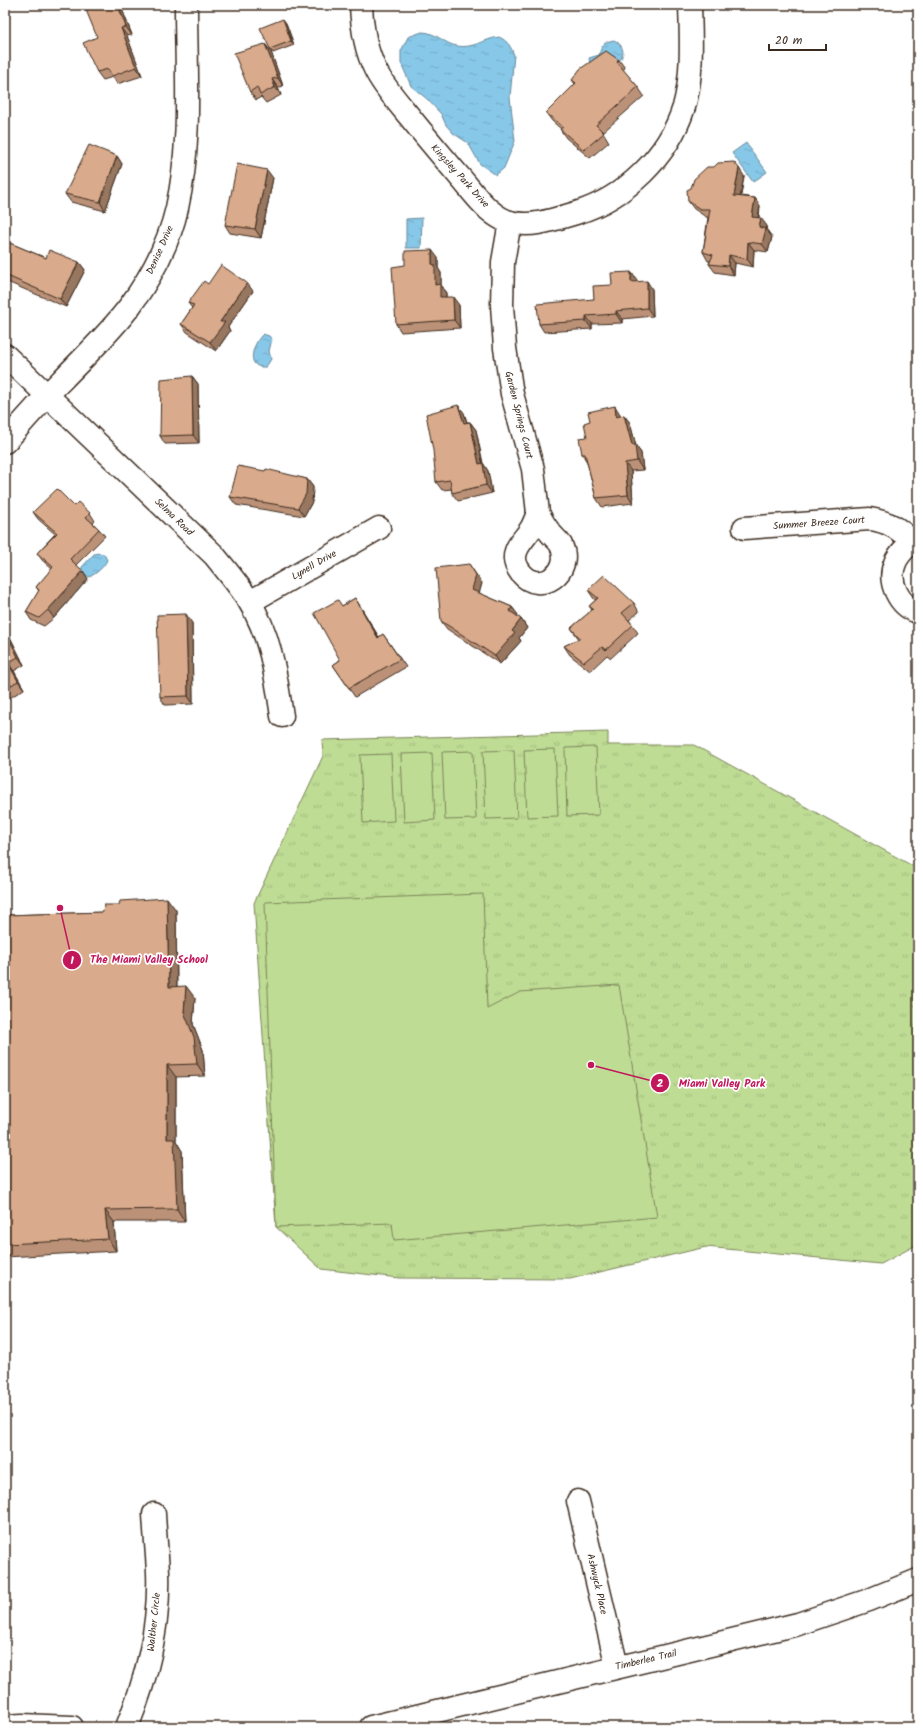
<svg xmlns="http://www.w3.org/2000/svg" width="923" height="1732" font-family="Kalam,sans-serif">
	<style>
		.grass { fill: url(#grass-tufts); stroke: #7c8359 }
		.pitch { fill: #bedc94; stroke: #7c8359 }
		.water { fill: url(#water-ripples); stroke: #698897 }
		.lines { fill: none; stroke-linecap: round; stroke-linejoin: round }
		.minor-casing { stroke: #3b2a1e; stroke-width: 25 }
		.minor { stroke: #fff; stroke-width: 22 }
		.wall { fill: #bb9278; stroke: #3b2a1e }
		.shaded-wall { fill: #987761; stroke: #3b2a1e }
		.building { fill: #d9aa8b; stroke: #3b2a1e }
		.labels { text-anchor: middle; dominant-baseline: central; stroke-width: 3.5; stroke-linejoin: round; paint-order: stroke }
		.street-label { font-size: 10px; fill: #3b2a1e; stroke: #fff }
		.leader { fill: none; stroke: #c2185b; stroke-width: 1.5 }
		.callout-dot { fill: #c2185b; stroke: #fff; stroke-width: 1.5 }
		.mark-label { font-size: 12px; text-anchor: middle; font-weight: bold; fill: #fff }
		.callout-label { font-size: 11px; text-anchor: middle; font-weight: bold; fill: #c2185b; stroke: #fff; stroke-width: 3.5; stroke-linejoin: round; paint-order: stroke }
	</style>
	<defs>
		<pattern id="grass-tufts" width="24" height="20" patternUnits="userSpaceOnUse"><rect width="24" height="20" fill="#bedc94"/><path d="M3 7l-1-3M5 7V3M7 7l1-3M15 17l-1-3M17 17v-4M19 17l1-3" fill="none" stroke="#a4bd7f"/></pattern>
		<pattern id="water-ripples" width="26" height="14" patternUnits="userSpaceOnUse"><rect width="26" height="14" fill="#87c7e8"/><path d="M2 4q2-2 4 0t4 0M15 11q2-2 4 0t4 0" fill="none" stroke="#75abc7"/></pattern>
	</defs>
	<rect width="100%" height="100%" fill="#fff"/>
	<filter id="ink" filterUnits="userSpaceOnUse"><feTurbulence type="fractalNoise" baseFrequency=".025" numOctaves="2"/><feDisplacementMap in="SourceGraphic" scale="8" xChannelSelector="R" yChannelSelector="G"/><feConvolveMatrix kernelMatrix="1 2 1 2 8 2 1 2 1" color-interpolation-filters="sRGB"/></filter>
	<g filter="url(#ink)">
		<!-- grass -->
		<path class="grass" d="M608 732V745H694L918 869V1244L881 1264 706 1247 570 1279 399 1278 321 1269 276 1227 254 903 323 756 322 740Z"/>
		<!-- pitch -->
		<g class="pitch">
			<path d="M596 747 599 815 567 816 565 748Z"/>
			<path d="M555 749 558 816 527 817 524 750Z"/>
			<path d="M514 750 517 818 486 819 483 751Z"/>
			<path d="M473 751 476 819 445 820 442 752Z"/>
			<path d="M432 753 435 820 404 822 401 754Z"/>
			<path d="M391 754 394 821 363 823 360 755Z"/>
			<path d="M483 894 487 1009 520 992 619 985 657 1217 394 1240 392 1223 276 1227 265 902Z"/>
		</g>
		<!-- water -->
		<g class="water">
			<path d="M422 32C436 32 444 44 457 46 473 49 484 39 499 37 508 41 511 47 514 55L510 97 515 141 504 168 496 175 480 164 468 143 453 133 446 125 441 114 427 99 411 86 401 63V51L408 37Z"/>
			<path d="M614 40C622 44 626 52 620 60L590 65 589 58 599 55C602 45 603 42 614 40Z"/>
			<path d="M746 143 767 172 753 182 732 153Z"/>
			<path d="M422 218 421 248H406V219Z"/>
			<path d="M263 334 269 336 272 339 269 351 271 359 266 367C244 369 253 343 263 334Z"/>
			<path d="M98 553 104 554 107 560C104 567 96 574 89 577L82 572V567L94 554Z"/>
		</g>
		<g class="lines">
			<!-- minor casing -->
			<g class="minor-casing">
				<g id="minor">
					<path d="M361 5C362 28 365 49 375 69 383 86 397 101 409 116 425 136 442 156 459 176 467 185 474 195 483 204 489 211 501 220 510 222 531 228 556 219 576 213 625 198 668 157 684 107 693 75 691 38 690 5"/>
					<path d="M510 222 503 262 502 305 505 348 512 394 533 469 538 513"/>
					<path d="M5 355 214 555C226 570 239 585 249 601 271 636 276 677 282 716"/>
					<path d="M5 442C23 422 41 401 60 382 84 357 110 333 130 306 151 277 169 243 177 208 192 142 186 72 186 5"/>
					<path d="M538 513C541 519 545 526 549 531 552 536 558 540 561 545 574 572 540 596 521 573 518 569 515 564 515 559 514 546 526 538 532 527 534 523 536 518 538 513Z"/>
					<path d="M744 528 870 519C889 522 898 528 912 541L918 539"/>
					<path d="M912 541C906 548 898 554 895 563 887 582 899 606 918 612"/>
					<path d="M250 602 379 528"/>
					<path d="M578 1501 617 1667"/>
					<path d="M5 1726 22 1725 72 1727"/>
					<path d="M127 1727C147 1678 160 1626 158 1572 157 1553 155 1533 154 1514"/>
					<path d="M371 1727 798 1624 869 1600 918 1580"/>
				</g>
			</g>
			<!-- minor -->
			<use href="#minor" class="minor"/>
		</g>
		<!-- wall -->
		<g class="wall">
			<path d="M5 5 9 18H5Z"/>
			<path d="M122 9 132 35 127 36 142 76 117 84 113 77 103 80 97 72V37Z"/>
			<path d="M286 23 294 45 273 53 270 49Z"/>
			<path d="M265 44 271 52 283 86 278 88 281 95 266 103 261 97 256 100 250 92Z"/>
			<path d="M5 49 8 54 10 79H5Z"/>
			<path d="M619 60 625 68 623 70 638 87 644 96 603 132 609 142 590 158 566 138 560 129H561L552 121 546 113 575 84 572 80Z"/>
			<path d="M117 156 122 164 105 211 71 202 65 194Z"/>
			<path d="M744 176 741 196 755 198 760 206 759 218 767 226 766 229 772 237 768 252 754 250 753 267 735 263 734 275 715 272 709 264 710 261H708L703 252 708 217H706L694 209 688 201 691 188Z"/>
			<path d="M273 178 261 238 230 233 225 225Z"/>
			<path d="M5 241 46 258 79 262 85 270 66 307 5 281Z"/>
			<path d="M438 258V268L441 273V286L446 293V297L459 305 460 328 401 332 396 324 405 265Z"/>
			<path d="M631 272 637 280V282L652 289 653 316 622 319V323L592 324V329L544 332 539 324 594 299Z"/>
			<path d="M208 284 253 291 228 327 230 331 216 351 187 332 181 324 192 308 188 303Z"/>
			<path d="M192 376 198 384 199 443 165 444 160 436Z"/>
			<path d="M458 405 464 413 467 422H470L476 430 483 463 488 471 492 493 458 501 452 493V489L442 490 436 482Z"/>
			<path d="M620 414 621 416 624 415 630 423 636 446 641 453 643 470 631 471 633 503 602 507 596 498 587 462 582 454 587 437Z"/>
			<path d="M265 471 307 479 313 487 312 502 304 516 236 505 230 497Z"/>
			<path d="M74 506 90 513 95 521 93 523 99 529 105 536 76 565 83 571 88 579 54 618 44 626 31 620 26 612 39 591 36 587 52 569 42 560 37 553 55 534 38 519 33 512Z"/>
			<path d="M482 583 479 593 512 607 518 615 517 616 521 619 527 628 519 638 521 641 500 664 447 629 441 621Z"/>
			<path d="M588 590 634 603 639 612 629 620 638 633 611 658 607 655 590 671 570 655 564 646 579 639 571 628 592 610 589 606 596 600 594 599Z"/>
			<path d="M355 598 360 606 379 637 383 634 406 667 355 697 333 665 340 660 342 606Z"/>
			<path d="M192 623 193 704 165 705 160 697Z"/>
			<path d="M5 627 24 665 14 671 24 689 5 701Z"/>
			<path d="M176 910 177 987 195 998 193 1024 203 1050 205 1076 176 1077V1141L182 1151 185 1222H114L116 1251 5 1257V915Z"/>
		</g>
		<!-- shaded-wall -->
		<g class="shaded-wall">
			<path d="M6 5H9V18L6 14Z"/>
			<path d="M118 5H119L122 9 132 35 126 27Z"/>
			<path d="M283 19 286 23 294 45 291 41Z"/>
			<path d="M121 28 127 36 142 76 136 67Z"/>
			<path d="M265 44 271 52 283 86 278 78Z"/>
			<path d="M5 49 8 54 10 79 5 72Z"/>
			<path d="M272 79 278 88 281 95 275 87Z"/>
			<path d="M117 156 122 164 105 211 100 202Z"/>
			<path d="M739 168 744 176 739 204 734 196Z"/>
			<path d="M267 170 273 178 261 238 255 229Z"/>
			<path d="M755 198 760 206 757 225 752 217Z"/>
			<path d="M761 218 767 226 766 229 772 237 768 252 762 244 759 227Z"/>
			<path d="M748 242 754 250 753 267 747 259Z"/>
			<path d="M432 250 438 258V268L441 273V286L446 293V305L440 297 435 285 432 264Z"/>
			<path d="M729 255 735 263 734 275 728 266Z"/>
			<path d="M79 262 85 270 66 307 60 299Z"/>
			<path d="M631 272 637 280V290L631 282Z"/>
			<path d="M647 281 652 289 653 316 647 308Z"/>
			<path d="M247 283 253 291 228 327 230 331 216 351 210 342 220 322Z"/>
			<path d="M453 297 459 305 460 328 454 320Z"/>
			<path d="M616 311 622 319V323L616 314Z"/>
			<path d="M586 316 592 324V329L586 321Z"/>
			<path d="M192 376 198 384 199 443 193 435Z"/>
			<path d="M458 405 464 413 470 431 464 423Z"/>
			<path d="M615 406 620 414 622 425 616 417Z"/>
			<path d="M624 415 630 423 636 446 641 453 643 470 637 461 632 445Z"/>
			<path d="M470 422 476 430 483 466V463L488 471 492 493 486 485 479 464Z"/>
			<path d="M625 463 631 471 633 503 628 495Z"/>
			<path d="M307 479 313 487 312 502 304 516 298 508Z"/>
			<path d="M469 564 482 583 478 598 472 590Z"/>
			<path d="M83 571 88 579 54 618 48 610Z"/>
			<path d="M355 598 360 606 384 646 378 638Z"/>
			<path d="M512 607 518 615 516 619 510 611Z"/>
			<path d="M186 614 192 623 193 704 188 696Z"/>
			<path d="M521 619 527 628 519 638 521 641 500 664 495 656 512 631Z"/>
			<path d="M5 627 24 665 18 657 5 630Z"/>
			<path d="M8 663 14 671 24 689 18 681Z"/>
			<path d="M167 898 176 910 177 1000 169 987Z"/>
			<path d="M186 986 195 998 193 1024 203 1050 205 1076 197 1064 184 1012Z"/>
			<path d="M167 1065 176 1077V1141L182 1151 185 1222 177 1209 167 1139Z"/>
			<path d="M105 1210 114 1222 116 1251 108 1239Z"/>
		</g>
		<!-- building -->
		<g class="building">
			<rect x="5" y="5" width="1" height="9"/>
			<path d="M102 5H118L126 27 121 28 136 67 112 76 108 69 97 72 83 43 97 37 86 10Z"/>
			<path d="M283 19 291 41 270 49 260 28Z"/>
			<path d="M265 44 278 78 272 79 275 87 260 95 257 87 250 92 234 53Z"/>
			<path d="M606 51 619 60 617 62 638 87 596 125 604 133 584 150 560 129 563 127 546 113 576 83 572 80 580 69Z"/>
			<path d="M89 145 117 156 100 202 65 194Z"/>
			<path d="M734 162 739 168 734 196 755 198 752 217 761 218 759 227 766 229 762 244 748 242 747 259 729 255 728 266 709 264 713 255 703 252 710 209H700L688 201 687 190 691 188 694 179 707 167H714L718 163Z"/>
			<path d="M237 164 267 170 255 229 225 225Z"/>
			<path d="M5 241 46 258 49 250 79 262 60 299 5 275Z"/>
			<path d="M432 250V264L435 265V285L440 284V297H453L454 320 396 324 392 267 405 265V251Z"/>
			<path d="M221 265 247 283 220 322H225L210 342 181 324 194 305 188 303 204 281 208 284Z"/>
			<path d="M631 272V282L647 281V308L616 311V314L586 316V321L539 324 537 304 594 299 593 286 612 285 611 273Z"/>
			<path d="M192 376 193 435 160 436 161 379Z"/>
			<path d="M458 405 464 423 470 422 479 464 483 463 486 485 452 493 450 480 436 482 433 450 426 414Z"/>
			<path d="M615 406 616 417 624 415 632 445H635L637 461 625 463 628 495 596 498 585 454H582L579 438 587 437 584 423 590 421 588 412Z"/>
			<path d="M238 466 265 471 266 469 307 479 306 494 298 508 230 497Z"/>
			<path d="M57 489 74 506 78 502 90 513 86 517 99 529 70 559 83 571 48 610 39 618 26 612 39 590 36 587 53 567 37 553 57 533 33 512Z"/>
			<path d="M469 564 476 575 472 590 512 607 510 611 521 619 512 631 515 633 495 656 441 621 436 568Z"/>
			<path d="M604 575 634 603 622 613 633 625 606 650 602 647 584 662 564 646 580 638 571 628 593 609 589 606 598 598 588 590Z"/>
			<path d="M355 598 378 638 383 634 400 659 349 688 333 665 340 660 314 613 338 600 342 606Z"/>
			<path d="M186 614 188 696 160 697 157 615Z"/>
			<path d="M5 630 18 657 8 663 18 681 5 689Z"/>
			<path d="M167 898 169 987 186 986 184 1012 194 1037 197 1064 167 1065V1139H174L177 1209 105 1210 108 1239 5 1244V915L103 912 104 905H119L120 901Z"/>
		</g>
	</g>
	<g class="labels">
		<!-- street labels -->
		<g class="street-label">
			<text transform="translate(460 176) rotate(48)">Kingsley Park Drive</text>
			<text transform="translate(160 250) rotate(-66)">Denise Drive</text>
			<text transform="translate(519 415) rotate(76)">Garden Springs Court</text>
			<text transform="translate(174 517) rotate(44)">Selma Road</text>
			<text transform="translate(819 523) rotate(-4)">Summer Breeze Court</text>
			<text transform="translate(314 565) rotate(-30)">Lynell Drive</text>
			<text transform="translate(597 1584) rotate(77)">Ashwyck Place</text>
			<text transform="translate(154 1622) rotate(-84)">Walther Circle</text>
			<text transform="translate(646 1660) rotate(-13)">Timberlea Trail</text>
		</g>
	</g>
	<!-- callouts -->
	<path class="leader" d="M60 908L72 960M591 1065L660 1083"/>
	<g class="callout-dot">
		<circle cx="60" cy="908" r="4"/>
		<circle cx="591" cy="1065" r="4"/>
		<circle cx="72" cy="960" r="10"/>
		<circle cx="660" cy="1083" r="10"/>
	</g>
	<g class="mark-label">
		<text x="72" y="964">1</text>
		<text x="660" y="1087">2</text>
	</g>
	<g class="callout-label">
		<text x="149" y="963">The Miami Valley School</text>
		<text x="722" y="1087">Miami Valley Park</text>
	</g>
	<!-- margin -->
	<rect width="923" height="1732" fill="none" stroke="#fff" stroke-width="20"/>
	<rect x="10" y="10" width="903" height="1712" fill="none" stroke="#3b2a1e" stroke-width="1.5" filter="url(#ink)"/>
	<!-- scale -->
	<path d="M769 44v6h57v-6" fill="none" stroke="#3b2a1e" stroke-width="2"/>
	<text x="775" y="44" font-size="12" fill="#3b2a1e" stroke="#ffffff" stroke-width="3" paint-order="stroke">20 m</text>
</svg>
